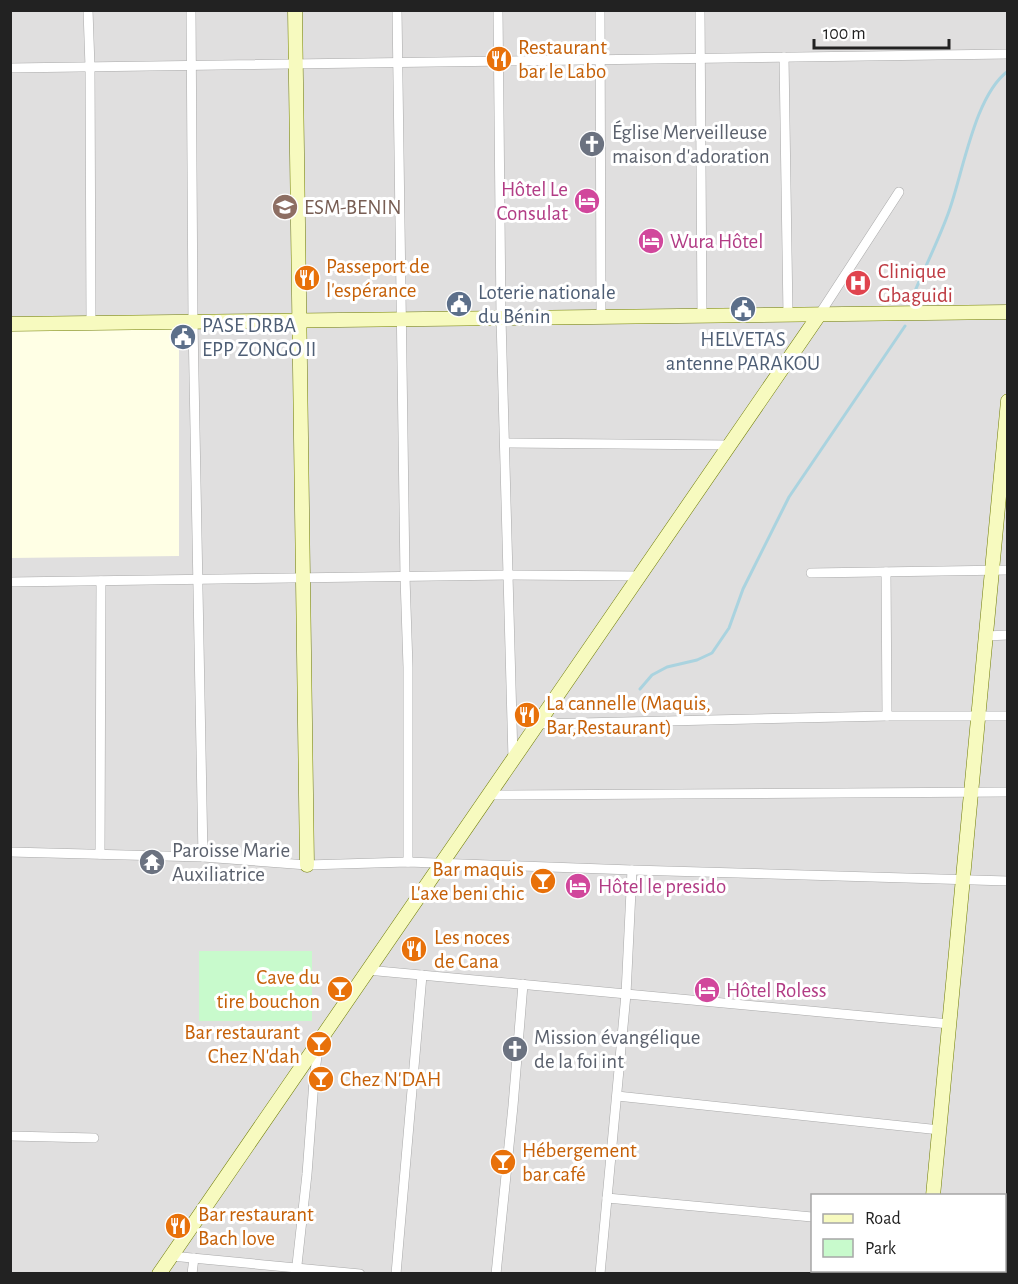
<svg xmlns="http://www.w3.org/2000/svg" width="1018" height="1284" font-family="'Alegreya Sans',sans-serif">
	<style>
		.residential { fill: #e0dfdf; fill-rule: evenodd }
		.education { fill: #ffffe5 }
		.park { fill: #c8facc }
		.lines { fill: none; stroke-linecap: round; stroke-linejoin: round }
		.stream { stroke: #aad3df; stroke-width: 3 }
		.street-casing { stroke: #a9a9a9; stroke-width: 10 }
		.secondary-casing { stroke: #707d05; stroke-width: 15 }
		.street { stroke: #fff; stroke-width: 9 }
		.secondary { stroke: #f7fabf; stroke-width: 14 }
		.labels { text-anchor: middle; dominant-baseline: central; stroke-width: 6; stroke-linejoin: round; paint-order: stroke }
		.food-label { font-size: 21px; fill: #c56008; stroke: #fff; text-anchor: start }
		.worship-label { font-size: 21px; fill: #5b616d; stroke: #fff; text-anchor: start }
		.hotel-label { font-size: 21px; fill: #b23c85; stroke: #fff; text-anchor: start }
		.education-label { font-size: 21px; fill: #785e54; stroke: #fff; text-anchor: start }
		.health-label { font-size: 21px; fill: #be3a42; stroke: #fff; text-anchor: start }
		.service-label { font-size: 21px; fill: #4e5e75; stroke: #fff; text-anchor: start }
	</style>
	<rect width="100%" height="100%" fill="#f2efe9"/>
	<!-- residential -->
	<path class="residential" d="M10 11H1007V1273H11ZM812 1196H1004V1270H812Z"/>
	<!-- education -->
	<path class="education" d="M179 328V556L11 558 10 331Z"/>
	<!-- park -->
	<rect class="park" x="199" y="951" width="113" height="70"/>
	<g class="lines">
		<!-- stream -->
		<g class="stream">
			<path d="M910 303C922 273 937 244 948 214 963 174 974 96 1008 71"/>
			<path d="M640 689 652 675 667 667 697 660 712 653 729 628 743 589 789 497 905 326"/>
		</g>
		<!-- street casing -->
		<g class="street-casing">
			<g id="street">
				<path d="M88 10 90 67 91 323"/>
				<path d="M191 10 193 322 203 857"/>
				<path d="M397 10 405 577 408 667V862"/>
				<path d="M498 10 501 318 513 759"/>
				<path d="M600 10 601 317"/>
				<path d="M700 10 702 316"/>
				<path d="M784 57 788 315"/>
				<path d="M10 68 1008 54"/>
				<path d="M819 315 899 192"/>
				<path d="M505 443 729 445"/>
				<path d="M886 572 887 716"/>
				<path d="M811 573 1008 570"/>
				<path d="M10 582 509 575 640 576"/>
				<path d="M986 636 1008 635"/>
				<path d="M537 724 887 716H1008"/>
				<path d="M489 795 1008 792"/>
				<path d="M10 852 203 857 307 865 408 862 632 870 1008 881"/>
				<path d="M100 854 101 581"/>
				<path d="M367 970 950 1024"/>
				<path d="M617 1096 940 1130"/>
				<path d="M10 1136 94 1138"/>
				<path d="M607 1198 812 1217"/>
				<path d="M1004 1235H1008"/>
				<path d="M171 1256 360 1274"/>
				<path d="M192 1274 194 1258"/>
				<path d="M296 1274 307 1174 314 1081 318 1047"/>
				<path d="M396 1274 422 975"/>
				<path d="M496 1274 513 1106 523 984"/>
				<path d="M600 1274 626 994 632 870"/>
			</g>
		</g>
		<!-- secondary casing -->
		<g class="secondary-casing">
			<g id="secondary">
				<path d="M295 10 307 865"/>
				<path d="M10 324 1008 312"/>
				<path d="M933 1196 1008 401"/>
				<path d="M159 1274 819 315"/>
				<path d="M926 1274V1270"/>
			</g>
		</g>
		<!-- street -->
		<use href="#street" class="street"/>
		<!-- secondary -->
		<use href="#secondary" class="secondary"/>
	</g>
	<!-- icons -->
	<defs>
		<g id="restaurant-disc" transform="scale(1.35)"><circle r="9.5" fill="#e8710a" stroke="#fff"/><path d="M-5-6h1v4h1v-4h1v4h1v-4h1v5L-1.5 .5V6h-2V.5L-5-1ZM5-6V6H3V1.5H1.5Q1.5-4 5-6Z" fill="#fff"/></g>
		<g id="church-disc" transform="scale(1.35)"><circle r="9.5" fill="#6b7280" stroke="#fff"/><path d="M-1.2-6h2.4v3.5h3.3v2.4h-3.3V6h-2.4V-.1h-3.3v-2.4h3.3Z" fill="#fff"/></g>
		<g id="hotel-disc" transform="scale(1.35)"><circle r="9.5" fill="#d1479c" stroke="#fff"/><path d="M-6-4.5h1.5V1H6V5H4.5V3h-9V5H-6ZM-4 0a1.8 1.8 0 1 1 3.6 0ZM.5 0V-2.5h3Q6-2.5 6 0Z" fill="#fff"/></g>
		<g id="school-disc" transform="scale(1.35)"><circle r="9.5" fill="#8d6e63" stroke="#fff"/><path d="M0-5L7-2L0 1L-7-2ZM-4 1L0 2.5L4 1V4Q0 6-4 4Z" fill="#fff"/></g>
		<g id="hospital-disc" transform="scale(1.35)"><circle r="9.5" fill="#e0444e" stroke="#fff"/><path d="M-5-5h3v3.5h4V-5h3V5h-3V1.5h-4V5h-3Z" fill="#fff"/></g>
		<g id="civic-disc" transform="scale(1.35)"><circle r="9.5" fill="#5c6f8a" stroke="#fff"/><path d="M-.6-6.5H3V-4.5H.6V-3L4-1V1h2V6H-6V1h2V-1L-.6-3ZM-1.2 2.5V6h2.4V2.5Z" fill="#fff"/></g>
		<g id="temple-disc" transform="scale(1.35)"><circle r="9.5" fill="#6b7280" stroke="#fff"/><path d="M0-6L5-2H3V0L6.5 2.5H4V6H1.5V3h-3V6H-4V2.5H-6.5L-3 0V-2H-5Z" fill="#fff"/></g>
		<g id="bar-disc" transform="scale(1.35)"><circle r="9.5" fill="#e8710a" stroke="#fff"/><path d="M-6-5H6L.8 .8V4.5H3.5V6h-7V4.5H-.8V.8Z" fill="#fff"/></g>
	</defs>
	<g fill-rule="evenodd">
		<use href="#restaurant-disc" x="499" y="59"/>
		<use href="#church-disc" x="592" y="144"/>
		<use href="#hotel-disc" x="587" y="201"/>
		<use href="#school-disc" x="285" y="207"/>
		<use href="#hotel-disc" x="651" y="241"/>
		<use href="#restaurant-disc" x="307" y="278"/>
		<use href="#hospital-disc" x="858" y="283"/>
		<use href="#civic-disc" x="459" y="304"/>
		<use href="#civic-disc" x="743" y="309"/>
		<use href="#civic-disc" x="183" y="337"/>
		<use href="#restaurant-disc" x="527" y="715"/>
		<use href="#temple-disc" x="152" y="862"/>
		<use href="#bar-disc" x="543" y="881"/>
		<use href="#hotel-disc" x="578" y="886"/>
		<use href="#restaurant-disc" x="414" y="949"/>
		<use href="#bar-disc" x="340" y="989"/>
		<use href="#hotel-disc" x="707" y="990"/>
		<use href="#bar-disc" x="319" y="1044"/>
		<use href="#church-disc" x="515" y="1049"/>
		<use href="#bar-disc" x="321" y="1079"/>
		<use href="#bar-disc" x="503" y="1162"/>
		<use href="#restaurant-disc" x="178" y="1226"/>
	</g>
	<g class="labels">
		<!-- food labels -->
		<g class="food-label">
			<text x="518" y="47">Restaurant<tspan x="518" dy="24">bar le Labo</tspan></text>
			<text x="326" y="266">Passeport de<tspan x="326" dy="24">l'espérance</tspan></text>
			<text x="546" y="703">La cannelle (Maquis,<tspan x="546" dy="24">Bar,Restaurant)</tspan></text>
			<text x="524" y="869" text-anchor="end">Bar maquis<tspan x="524" dy="24">L'axe beni chic</tspan></text>
			<text x="434" y="937">Les noces<tspan x="434" dy="24">de Cana</tspan></text>
			<text x="320" y="977" text-anchor="end">Cave du<tspan x="320" dy="24">tire bouchon</tspan></text>
			<text x="300" y="1032" text-anchor="end">Bar restaurant<tspan x="300" dy="24">Chez N'dah</tspan></text>
			<text x="340" y="1079">Chez N'DAH</text>
			<text x="522" y="1150">Hébergement<tspan x="522" dy="24">bar café</tspan></text>
			<text x="198" y="1214">Bar restaurant<tspan x="198" dy="24">Bach love</tspan></text>
		</g>
		<!-- worship labels -->
		<g class="worship-label">
			<text x="612" y="132">Église Merveilleuse<tspan x="612" dy="24">maison d'adoration</tspan></text>
			<text x="172" y="850">Paroisse Marie<tspan x="172" dy="24">Auxiliatrice</tspan></text>
			<text x="534" y="1037">Mission évangélique<tspan x="534" dy="24">de la foi int</tspan></text>
		</g>
		<!-- hotel labels -->
		<g class="hotel-label">
			<text x="568" y="189" text-anchor="end">Hôtel Le<tspan x="568" dy="24">Consulat</tspan></text>
			<text x="670" y="241">Wura Hôtel</text>
			<text x="598" y="886">Hôtel le presido</text>
			<text x="726" y="990">Hôtel Roless</text>
		</g>
		<!-- education labels -->
		<g class="education-label">
			<text x="304" y="207">ESM-BENIN</text>
		</g>
		<!-- health labels -->
		<g class="health-label">
			<text x="878" y="271">Clinique<tspan x="878" dy="24">Gbaguidi</tspan></text>
		</g>
		<!-- service labels -->
		<g class="service-label">
			<text x="478" y="292">Loterie nationale<tspan x="478" dy="24">du Bénin</tspan></text>
			<text x="202" y="325">PASE DRBA<tspan x="202" dy="24">EPP ZONGO II</tspan></text>
			<text x="743" y="339" text-anchor="middle">HELVETAS<tspan x="743" dy="24">antenne PARAKOU</tspan></text>
		</g>
	</g>
	<!-- border -->
	<rect width="1018" height="1284" fill="none" stroke="#222222" stroke-width="24"/>
	<!-- legend -->
	<rect x="811" y="1194" width="195" height="78" fill="#ffffff" stroke="#a7a7a7" stroke-width="1.5"/>
	<rect x="823" y="1214" width="30" height="9" fill="#f7fabf" stroke="#a7a7a7" stroke-width="1.5"/>
	<text x="865" y="1224" font-size="18" fill="#222222">Road</text>
	<rect x="823" y="1239" width="30" height="18" fill="#c8facc" stroke="#a7a7a7" stroke-width="1.5"/>
	<text x="865" y="1254" font-size="18" fill="#222222">Park</text>
	<!-- scale -->
	<path d="M814 39v9h135v-9" fill="none" stroke="#222222" stroke-width="3"/>
	<text x="823" y="39" font-size="18" fill="#222222" stroke="#ffffff" stroke-width="4.5" paint-order="stroke">100 m</text>
</svg>
